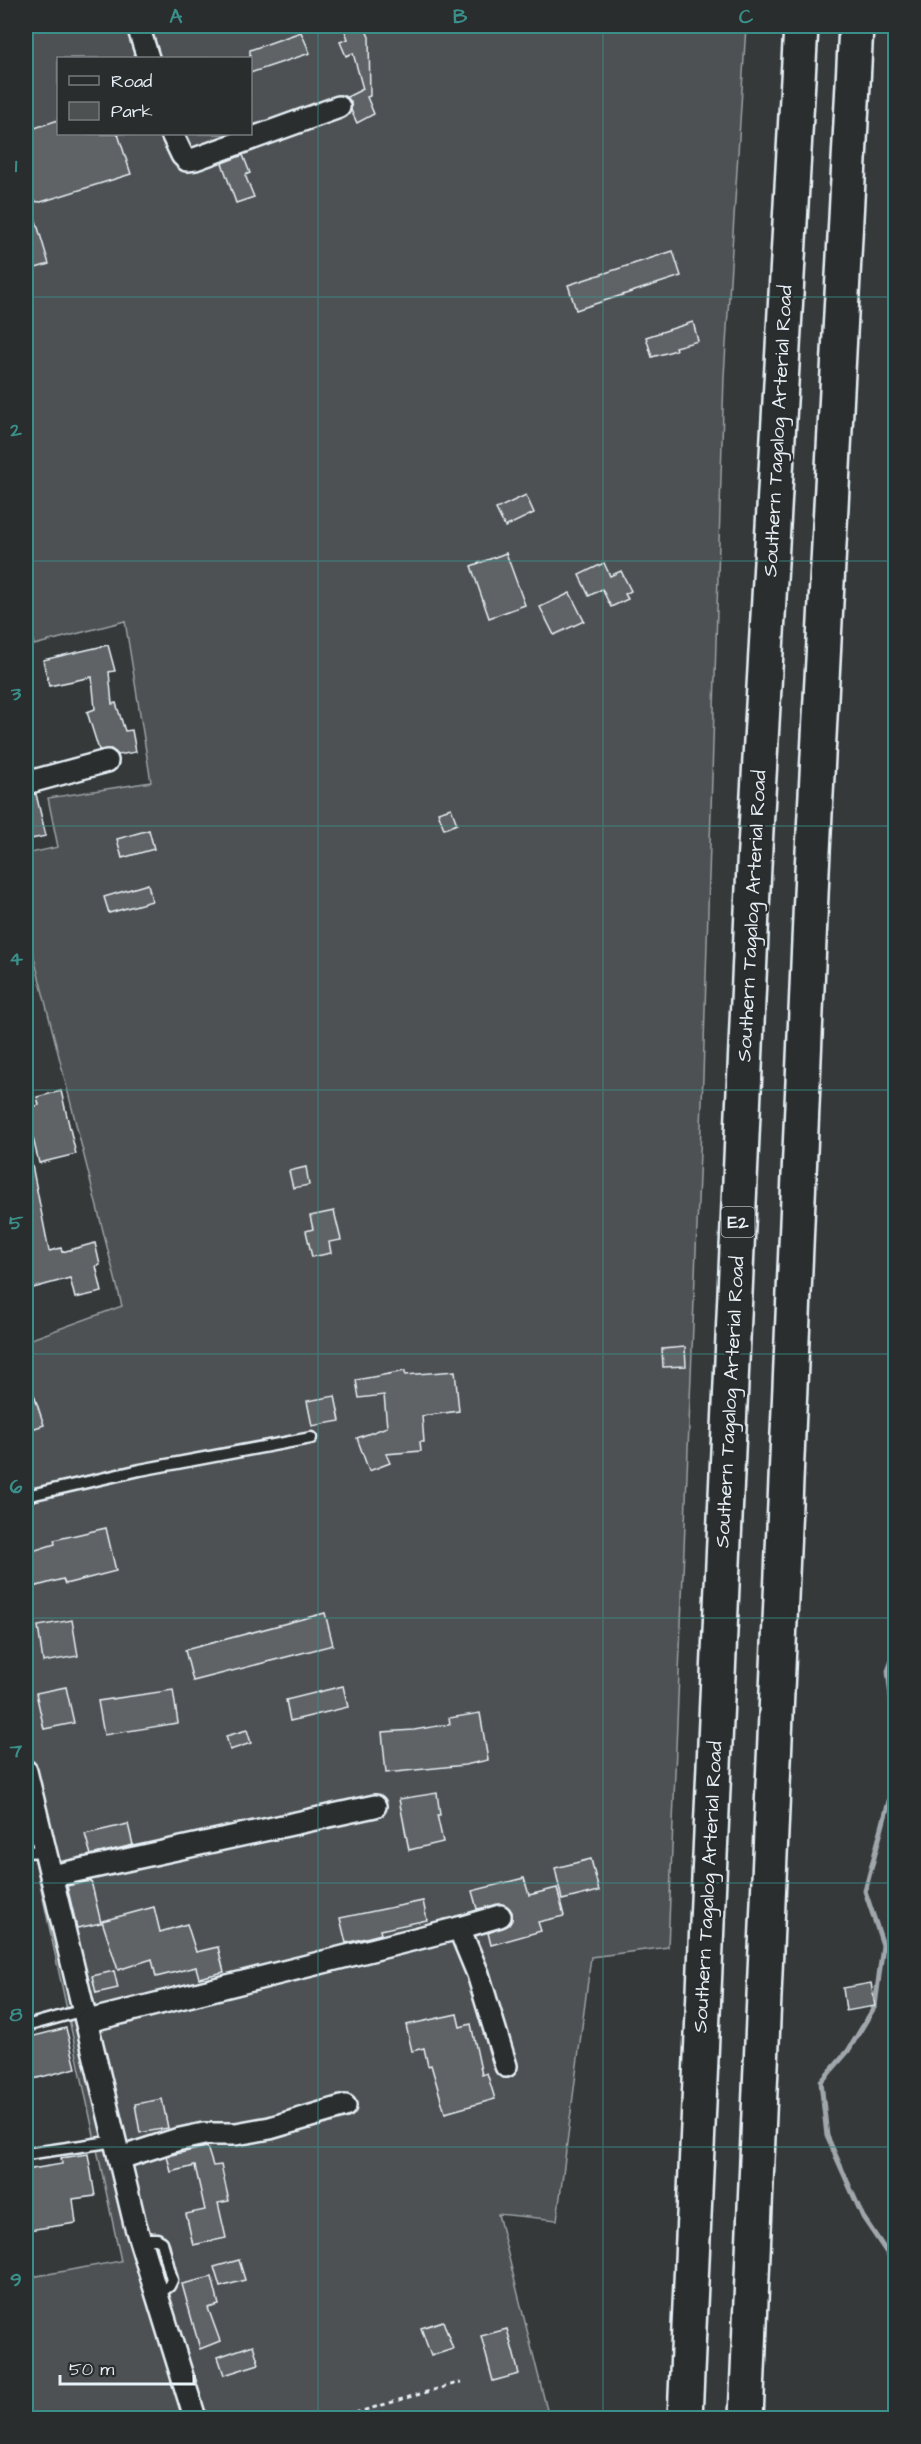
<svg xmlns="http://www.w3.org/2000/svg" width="921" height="2444" font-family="'Architects Daughter',sans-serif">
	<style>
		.green { fill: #4d5152; stroke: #9aa1a5; stroke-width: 1.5; fill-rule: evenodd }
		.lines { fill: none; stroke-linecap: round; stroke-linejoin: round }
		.stream { stroke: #a0a7ac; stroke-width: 5 }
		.building { fill: #5f6365; stroke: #e8f1f8; stroke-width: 1.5 }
		.lane-casing { stroke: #e8f1f8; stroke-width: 15 }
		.street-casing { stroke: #e8f1f8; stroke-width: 26 }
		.highway-casing { stroke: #e8f1f8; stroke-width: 38 }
		.path { stroke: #e8f1f8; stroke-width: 3; stroke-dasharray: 4.5 4.5; stroke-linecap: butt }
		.lane { stroke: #2a2d2e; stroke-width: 10 }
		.street { stroke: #2a2d2e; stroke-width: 21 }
		.highway { stroke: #2a2d2e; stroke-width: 33 }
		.grid { fill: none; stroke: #3a8f8a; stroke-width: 1.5; stroke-opacity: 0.55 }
		.labels { text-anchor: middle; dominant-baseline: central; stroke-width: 4.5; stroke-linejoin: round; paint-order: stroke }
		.shield { fill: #2a2d2e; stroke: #afb6bb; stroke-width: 1.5 }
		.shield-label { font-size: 18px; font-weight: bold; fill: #e8f1f8 }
		.street-label { font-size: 20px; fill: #e8f1f8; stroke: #2a2d2e }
		.neatline { fill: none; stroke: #3a8f8a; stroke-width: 2 }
		.grid-label { font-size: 20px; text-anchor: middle; font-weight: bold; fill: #3a8f8a }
	</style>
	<rect width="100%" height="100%" fill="#35393a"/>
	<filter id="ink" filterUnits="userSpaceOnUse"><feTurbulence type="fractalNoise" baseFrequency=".0167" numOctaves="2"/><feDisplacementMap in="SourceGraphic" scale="12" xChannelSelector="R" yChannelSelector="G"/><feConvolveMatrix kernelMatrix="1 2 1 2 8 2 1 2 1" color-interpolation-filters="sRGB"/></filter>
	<g filter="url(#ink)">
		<!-- green -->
		<path class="green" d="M26 26H746L724 376 703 1077 668 1947 591 1957 557 2220 498 2214 549 2418H26V2278L121 2261 26 1819V1341L122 1306 26 926V854L58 847 48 798 151 782 125 621 34 645 26 612ZM58 58H250V134H58Z"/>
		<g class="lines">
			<!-- stream -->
			<g class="stream">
				<path d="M896 1649 888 1671 896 1740"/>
				<path d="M896 1775 865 1891 883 1945 875 2006 848 2051 821 2082 827 2136 863 2217 896 2266"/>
			</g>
		</g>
		<!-- building -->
		<g class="building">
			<path d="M343 26H364L369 37 370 96 367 97 374 114 357 123 351 110V102L347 97 363 89 353 53 346 56 340 42 348 39Z"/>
			<path d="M301 32 310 53 250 73V50Z"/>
			<path d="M58 120V134H118L131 174 41 202 30 201 49 264 26 271V131Z"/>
			<path d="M243 155 250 173 245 175 254 197 236 203 222 163Z"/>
			<path d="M673 251 681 276 576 310 568 285Z"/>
			<path d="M693 322 698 341 675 347 676 350 652 357 646 337Z"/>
			<path d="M526 495 534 513 505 527 496 509Z"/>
			<path d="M506 553 525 605 489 618 471 566Z"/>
			<path d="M604 563 610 576 621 571 631 591 625 594 628 599 611 607 602 589 589 596 579 575Z"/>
			<path d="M570 593 584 621 554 635 540 607Z"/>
			<path d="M108 645 115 671 109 672 112 704 116 703 125 731 132 730 136 752 118 755 111 749 99 750 87 712 95 709 92 677 49 686 43 660Z"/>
			<path d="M36 794 46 836 26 840V795Z"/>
			<path d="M451 808 457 824 444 829 438 812Z"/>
			<path d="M149 830 154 849 122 858 117 839Z"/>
			<path d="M148 884 152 901 109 913 104 897Z"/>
			<path d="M61 1091 76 1154 39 1163 33 1138 26 1140V1109L39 1105 37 1097Z"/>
			<path d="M32 1165 49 1251 61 1248 62 1252 95 1243 100 1265 96 1266 102 1292 75 1298 70 1278 26 1290V1166Z"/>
			<path d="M306 1167 309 1185 293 1188 289 1171Z"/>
			<path d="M334 1211 341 1240 329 1242 331 1253 312 1257 306 1231 313 1229 310 1216Z"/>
			<path d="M685 1347 686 1366 663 1367 662 1349Z"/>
			<path d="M405 1371V1375L455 1371 459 1411 422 1416 424 1442H420L421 1451 386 1454 390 1463 369 1471 357 1438 387 1427 384 1395 359 1398 356 1380Z"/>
			<path d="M26 1377H28L44 1425 26 1431Z"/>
			<path d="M335 1396 340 1421 312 1426 307 1401Z"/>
			<path d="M106 1528 116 1571 65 1584 63 1579 26 1589V1553L55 1544 54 1540Z"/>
			<path d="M325 1613 333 1645 193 1681 185 1650Z"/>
			<path d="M72 1620 78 1656 43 1662 38 1626Z"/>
			<path d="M343 1686 348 1707 290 1721 286 1700Z"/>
			<path d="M66 1687 74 1723 44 1729 36 1693Z"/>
			<path d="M173 1690 178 1723 104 1735 98 1701Z"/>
			<path d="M480 1713 488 1760 465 1765 386 1773 382 1732 414 1730 450 1724 449 1718Z"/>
			<path d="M247 1730 251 1743 230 1750 226 1736Z"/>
			<path d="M437 1793 440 1815H437L443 1842 409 1850 399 1799Z"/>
			<path d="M128 1824 133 1845 91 1855 85 1834Z"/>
			<path d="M591 1859 599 1891 562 1900 555 1868Z"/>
			<path d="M524 1878 529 1895 557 1888 564 1916 538 1922 541 1931 491 1945 488 1933 509 1925 512 1920V1912L502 1904 477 1909 472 1891Z"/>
			<path d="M91 1881 101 1923 77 1928 67 1886Z"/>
			<path d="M423 1901 427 1920 380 1930 381 1934 346 1943 340 1918Z"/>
			<path d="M154 1907 160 1932 187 1924 196 1952 218 1947 224 1972 199 1978 196 1967 156 1977 152 1959 118 1970 102 1921Z"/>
			<path d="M114 1971 118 1988 96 1993 92 1976Z"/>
			<path d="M871 1983 875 2006 846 2011 843 1988Z"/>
			<path d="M457 2014 460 2027 471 2024 482 2075 487 2073 495 2099 445 2113 431 2065 428 2066 424 2048 412 2051 406 2025Z"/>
			<path d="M66 2028 76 2068 26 2081V2038Z"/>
			<path d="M162 2099 168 2128 140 2133 135 2104Z"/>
			<path d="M207 2147 213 2166 221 2165 229 2201 218 2203 226 2238 193 2245 186 2214 205 2210 195 2166 171 2172 167 2156Z"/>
			<path d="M88 2154 95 2196 73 2199 76 2223 29 2230 26 2208V2170L62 2164 61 2158Z"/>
			<path d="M239 2260 245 2280 220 2287 214 2267Z"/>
			<path d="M212 2277 219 2305 208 2308 220 2341 200 2349 182 2284Z"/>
			<path d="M443 2321 453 2349 431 2356 421 2328Z"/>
			<path d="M507 2329 519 2374 493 2381 481 2336Z"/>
			<path d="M253 2345 259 2364 224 2375 218 2357Z"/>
		</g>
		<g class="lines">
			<!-- lane casing -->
			<g class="lane-casing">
				<g id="lane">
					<path d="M26 1496 140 1470 311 1438"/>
					<path d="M26 1852 44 1851"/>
					<path d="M26 2026 84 2010"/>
					<path d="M26 2154 116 2141"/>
					<path d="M140 2239H157L162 2242 172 2280 169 2286 157 2295"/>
				</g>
			</g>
			<!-- street casing -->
			<g class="street-casing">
				<g id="street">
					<path d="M138 26 148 58"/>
					<path d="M172 134 182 155 187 160 195 159 339 107"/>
					<path d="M26 783 107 761"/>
					<path d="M26 1771 135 2224 195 2418"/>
					<path d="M52 1876 375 1806"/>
					<path d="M459 1928 500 1916"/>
					<path d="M88 2021 459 1928 478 1974 506 2066"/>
					<path d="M120 2158 176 2140 204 2134H236L270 2128 345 2106"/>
				</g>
			</g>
			<!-- highway casing -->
			<g class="highway-casing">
				<g id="highway">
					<path d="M685 2418 754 866 801 26"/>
					<path d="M746 2418 812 871 856 26"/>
				</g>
			</g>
			<!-- path -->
			<path class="path" d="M338 2418 461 2382"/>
			<!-- lane -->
			<use href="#lane" class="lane"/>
			<!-- street -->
			<use href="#street" class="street"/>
			<!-- highway -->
			<use href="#highway" class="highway"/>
		</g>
	</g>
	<!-- grid -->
	<path class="grid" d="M318 26V2418M603 26V2418M26 297H896M26 561H896M26 826H896M26 1090H896M26 1354H896M26 1618H896M26 1883H896M26 2147H896"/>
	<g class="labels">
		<!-- shield labels -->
		<rect class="shield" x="721.5" y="1207" width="33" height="30" rx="4.5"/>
		<g class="shield-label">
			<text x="738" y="1222">E2</text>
		</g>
		<!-- street labels -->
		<g class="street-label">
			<text transform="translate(778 431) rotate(-87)">Southern Tagalog Arterial Road</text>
			<text transform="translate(752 916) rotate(-87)">Southern Tagalog Arterial Road</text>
			<text transform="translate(730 1402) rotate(-87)">Southern Tagalog Arterial Road</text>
			<text transform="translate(708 1887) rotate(-87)">Southern Tagalog Arterial Road</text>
		</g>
	</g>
	<!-- margin -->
	<rect width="921" height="2444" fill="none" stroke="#2a2d2e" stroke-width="66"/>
	<!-- legend -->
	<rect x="57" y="57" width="195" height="78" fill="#2a2d2e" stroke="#767b7f" stroke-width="1.5"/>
	<rect x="69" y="76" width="30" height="9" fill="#2a2d2e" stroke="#767b7f" stroke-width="1.5"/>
	<text x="111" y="87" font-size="18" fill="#e8f1f8">Road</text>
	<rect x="69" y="102" width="30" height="18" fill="#4d5152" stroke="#767b7f" stroke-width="1.5"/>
	<text x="111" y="117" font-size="18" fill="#e8f1f8">Park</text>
	<!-- scale -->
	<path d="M60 2375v9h134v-9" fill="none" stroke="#e8f1f8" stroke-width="3"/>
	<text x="69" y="2375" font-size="18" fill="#e8f1f8" stroke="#2a2d2e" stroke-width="4.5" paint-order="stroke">50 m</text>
	<rect x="33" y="33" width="855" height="2378" class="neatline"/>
	<g class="grid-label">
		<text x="176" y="23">A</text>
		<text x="460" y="23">B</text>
		<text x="746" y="23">C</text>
		<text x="16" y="172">1</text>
		<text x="16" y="436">2</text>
		<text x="16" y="700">3</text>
		<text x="16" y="965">4</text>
		<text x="16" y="1229">5</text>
		<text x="16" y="1493">6</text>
		<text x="16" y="1757">7</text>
		<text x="16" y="2021">8</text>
		<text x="16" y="2286">9</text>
	</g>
</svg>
